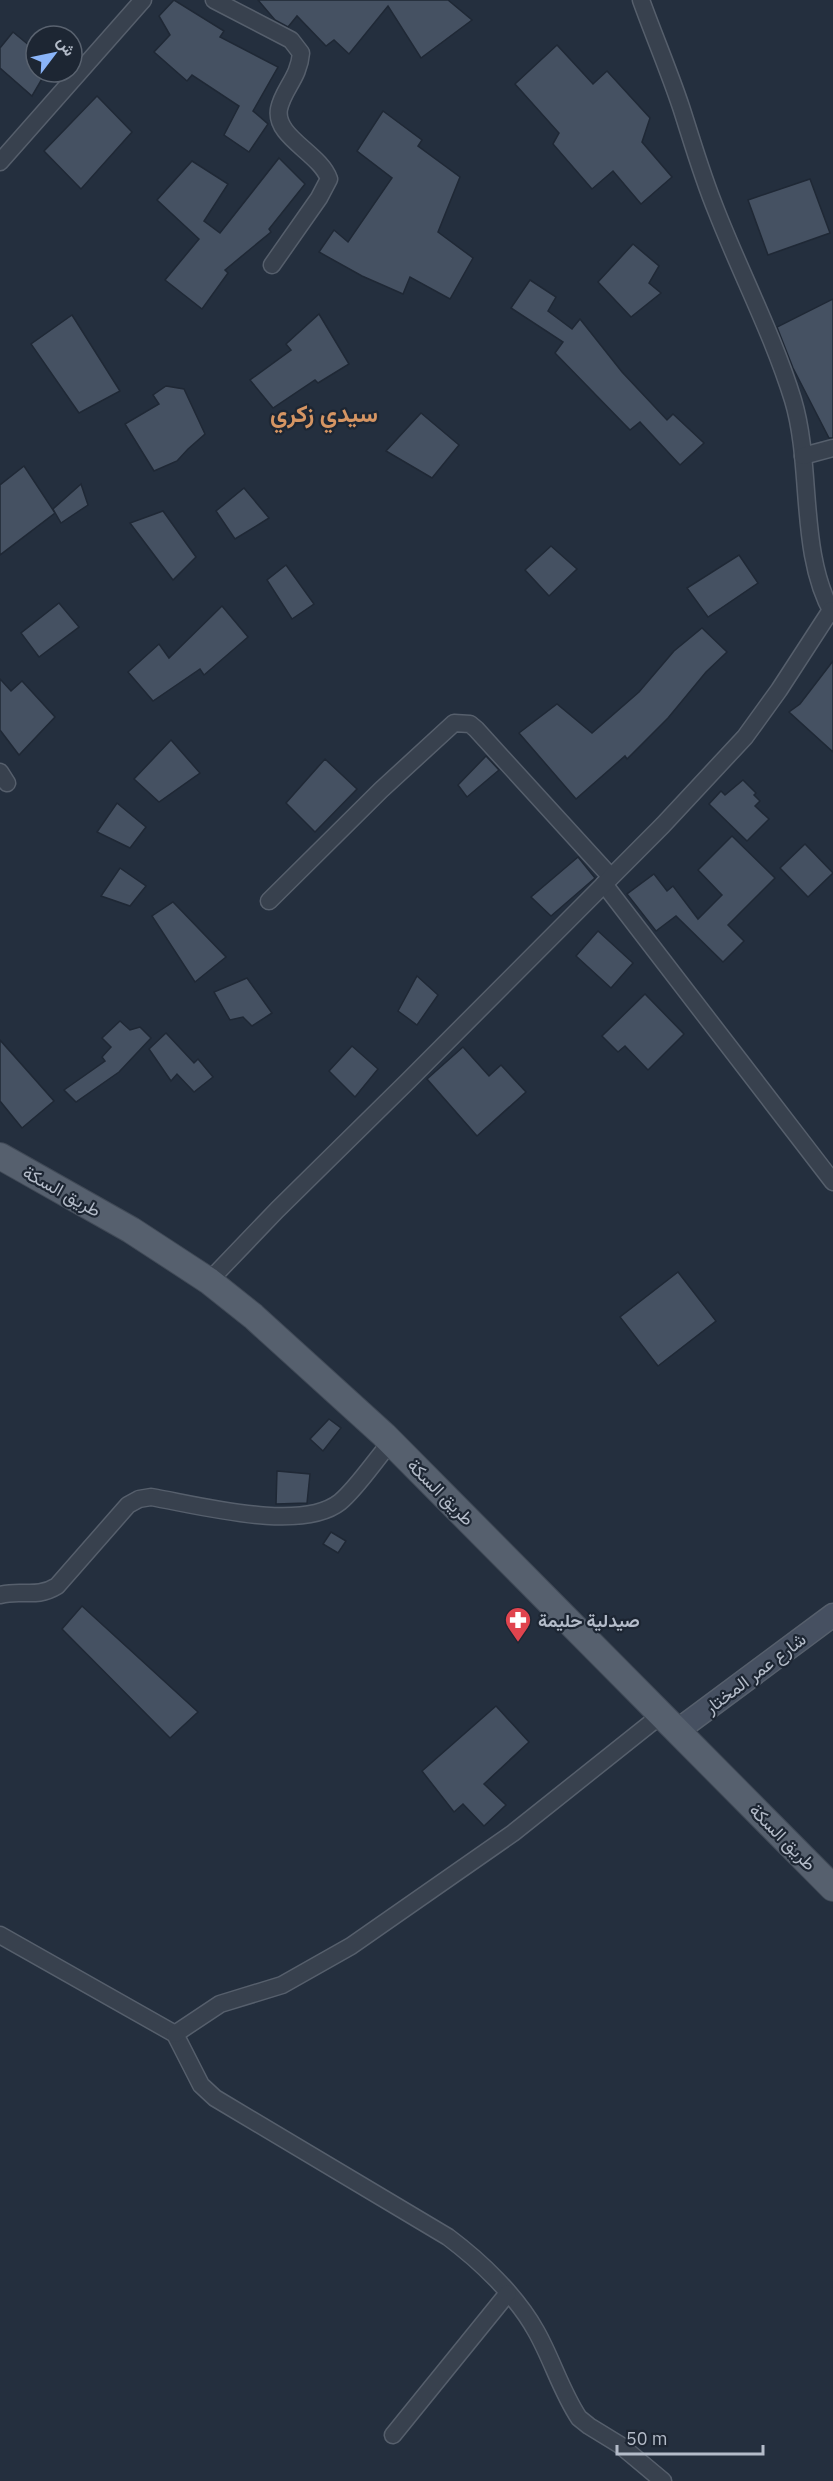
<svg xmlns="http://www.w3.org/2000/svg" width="833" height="2481" font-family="'IBM Plex Sans',Vazirmatn,sans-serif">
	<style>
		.building { fill: #455162; stroke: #1f2835; stroke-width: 1.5 }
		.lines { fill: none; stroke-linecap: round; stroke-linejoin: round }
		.street-casing { stroke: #565f6c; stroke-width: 19 }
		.secondary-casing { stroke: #565f6c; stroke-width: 25 }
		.primary-casing { stroke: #414a57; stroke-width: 28 }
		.street { stroke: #38414e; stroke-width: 16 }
		.secondary { stroke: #465061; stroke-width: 22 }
		.primary { stroke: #56606e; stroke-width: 26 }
		.labels { text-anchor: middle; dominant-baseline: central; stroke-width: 4.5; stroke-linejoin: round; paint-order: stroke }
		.street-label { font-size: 18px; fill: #b4bcc9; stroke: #1d2633 }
		.poi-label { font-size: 18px; font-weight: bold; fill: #b4bcc9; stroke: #1d2633; text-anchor: start }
		.district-label { font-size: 24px; font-weight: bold; fill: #d59563; stroke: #1d2633 }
	</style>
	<rect width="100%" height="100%" fill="#242f3e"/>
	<!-- building -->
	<g class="building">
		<path d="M174 0 224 31 220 37 278 67 253 111 268 124 249 152 224 135 239 106 192 75 187 81 154 52 170 35 159 16Z"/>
		<path d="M258 0H448L472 20 421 58 388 6 349 54 334 40 326 46 297 16 288 27 275 20Z"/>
		<path d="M13 32 36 51V72H46L32 96 0 68V48Z"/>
		<path d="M557 45 593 84 607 71 650 118 642 142 672 177 641 204 613 171 592 189 553 144 559 133 515 84Z"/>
		<path d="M97 96 132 132 81 189 44 151Z"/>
		<path d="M383 111 422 140 418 146 460 177 438 232 473 258 450 299 410 277 403 294 362 276 319 252 334 230 348 242 392 178 357 151Z"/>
		<path d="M279 158 305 184 269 229 271 232 225 270 228 273 202 309 165 280 199 239 157 200 192 161 228 184 204 221 220 233Z"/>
		<path d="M810 179 830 233 768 255 748 200Z"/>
		<path d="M633 244 659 266 649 283 661 293 631 317 598 282Z"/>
		<path d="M530 280 556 297 548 311 572 329 580 319 622 372 667 420 673 414 704 443 680 465 640 422 630 430 555 353 563 342 511 308Z"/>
		<path d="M833 299V438H829L793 368 777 327Z"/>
		<path d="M319 314 349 364 318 383 315 380 273 408 250 380 291 350 286 344Z"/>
		<path d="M72 315 120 391 79 413 31 344Z"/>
		<path d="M166 386 184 389 205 434 188 449 177 461 154 471 125 424 159 404 153 395Z"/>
		<path d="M421 413 459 445 432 478 386 451Z"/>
		<path d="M24 466 55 513 0 555V485Z"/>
		<path d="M81 484 88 505 61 523 53 509Z"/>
		<path d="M244 488 269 518 235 539 216 511Z"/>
		<path d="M163 511 196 557 173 580 130 523Z"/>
		<path d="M551 546 577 569 549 596 525 570Z"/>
		<path d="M739 555 758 583 708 617 687 588Z"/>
		<path d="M286 565 314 604 292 619 267 580Z"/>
		<path d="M59 603 79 627 39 657 21 633Z"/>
		<path d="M222 606 248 637 204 675 200 669 153 701 128 672 159 644 169 658Z"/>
		<path d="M702 628 727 652 706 672 668 718 627 759 625 756 576 799 519 733 557 704 592 733 639 692 674 651Z"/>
		<path d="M833 661V752L789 712 800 704Z"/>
		<path d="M0 679 11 691 22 681 55 717 19 755 0 730Z"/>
		<path d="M171 740 200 773 159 802 134 779Z"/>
		<path d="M486 756 499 770 467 797 458 785Z"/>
		<path d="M325 759 357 789 315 832 286 803Z"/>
		<path d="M743 780 756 793 754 795 760 801 755 806 769 819 747 841 709 804 721 791 725 795Z"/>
		<path d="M117 803 146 827 130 848 97 832Z"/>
		<path d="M732 836 775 878 728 925 744 941 723 962 676 916 656 931 627 894 654 874 667 891 673 886 698 919 722 895 698 870Z"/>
		<path d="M805 844 833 873 808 897 780 868Z"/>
		<path d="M578 857 595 878 551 916 531 897Z"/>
		<path d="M120 868 146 886 130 906 101 896Z"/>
		<path d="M173 902 226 957 195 982 152 916Z"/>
		<path d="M598 931 633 963 611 988 576 956Z"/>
		<path d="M417 976 438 995 417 1025 398 1011Z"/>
		<path d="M247 978 272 1013 252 1026 243 1017 230 1020 214 992Z"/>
		<path d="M645 994 684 1034 648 1070 625 1046 618 1052 602 1036Z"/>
		<path d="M120 1021 130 1030 140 1027 151 1038 119 1072 76 1102 64 1090 105 1061 102 1057 111 1047 102 1038Z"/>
		<path d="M166 1033 194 1063 198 1059 213 1077 194 1092 177 1074 171 1081 149 1049Z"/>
		<path d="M0 1040 54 1101 22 1128 0 1101Z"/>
		<path d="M352 1046 378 1069 355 1097 329 1071Z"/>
		<path d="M463 1047 489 1076 501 1065 526 1092 477 1136 427 1079Z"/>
		<path d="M678 1272 716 1321 658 1366 620 1317Z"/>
		<path d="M329 1419 341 1428 323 1451 310 1439Z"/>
		<path d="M277 1471 310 1474 307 1503 276 1504Z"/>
		<path d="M331 1532 346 1541 338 1553 323 1544Z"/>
		<path d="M82 1606 198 1712 170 1738 62 1629Z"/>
		<path d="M496 1706 529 1742 484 1784 506 1805 484 1826 463 1804 454 1812 422 1771Z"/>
	</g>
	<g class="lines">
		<!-- street casing -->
		<g class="street-casing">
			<g id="street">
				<path d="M214 0 291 40 301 53C299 78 283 89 279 109 274 137 320 153 329 179L319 198 272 265"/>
				<path d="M641 0C654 36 669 71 681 107 692 141 702 176 716 210 741 274 773 335 793 400 813 466 798 553 833 614"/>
				<path d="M0 162 143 0"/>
				<path d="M803 456 833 448"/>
				<path d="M0 772 7 783"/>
				<path d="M604 884 833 1182"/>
				<path d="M269 901 381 790 454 723 470 724 476 729 611 877"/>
				<path d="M209 1281 277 1210 407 1082 663 825 745 737 779 690 831 610"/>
				<path d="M0 1595C21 1589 36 1599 57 1586L128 1505 139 1499 151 1497C198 1505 301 1533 340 1502 357 1488 376 1459 391 1442"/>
				<path d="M0 1935 175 2034 201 2085 215 2098 448 2237C480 2261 516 2295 536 2331 552 2359 561 2391 579 2418L589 2426 620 2445 663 2481"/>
				<path d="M175 2034 220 2004 282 1985 351 1946 513 1833 661 1715"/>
				<path d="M393 2435 508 2293"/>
			</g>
		</g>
		<!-- secondary casing -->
		<g class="secondary-casing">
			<path id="secondary" d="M677 1731 833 1615"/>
		</g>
		<!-- primary casing -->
		<g class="primary-casing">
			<path id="primary" d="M0 1156 131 1230 209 1281 253 1316 384 1435 833 1888"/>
		</g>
		<!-- street -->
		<use href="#street" class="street"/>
		<!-- secondary -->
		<use href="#secondary" class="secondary"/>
		<!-- primary -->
		<use href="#primary" class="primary"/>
	</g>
	<!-- icons -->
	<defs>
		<g id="pharmacy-pin" transform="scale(1.35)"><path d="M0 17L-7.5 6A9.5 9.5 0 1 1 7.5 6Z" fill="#e0444e" stroke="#1d2633"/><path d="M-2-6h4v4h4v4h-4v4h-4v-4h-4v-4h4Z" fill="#fff"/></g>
	</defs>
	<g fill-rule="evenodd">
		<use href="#pharmacy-pin" x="518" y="1620"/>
	</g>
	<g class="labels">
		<!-- street labels -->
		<g class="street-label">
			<text transform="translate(62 1191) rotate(29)">طريق السكة</text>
			<text transform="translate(441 1492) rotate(45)">طريق السكة</text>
			<text transform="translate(755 1673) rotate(-37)">شارع عمر المختار</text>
			<text transform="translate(783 1837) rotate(45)">طريق السكة</text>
		</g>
		<!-- poi labels -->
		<g class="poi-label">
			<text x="538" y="1620">صيدلية حليمة</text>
		</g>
		<!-- district labels -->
		<g class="district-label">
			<text x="324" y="413">سيدي زكري</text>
		</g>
	</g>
	<!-- north arrow -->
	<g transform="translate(54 54) rotate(58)"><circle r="28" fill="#1d2633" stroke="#59626f" stroke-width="1.5"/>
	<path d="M0-4.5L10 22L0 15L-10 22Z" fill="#8ab4f8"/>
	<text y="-9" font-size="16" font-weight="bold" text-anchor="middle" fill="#b4bcc9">ش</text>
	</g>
	<!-- scale -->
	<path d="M617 2445v9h146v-9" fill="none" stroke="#b4bcc9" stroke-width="3"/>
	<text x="626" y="2445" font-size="18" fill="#b4bcc9" stroke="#1d2633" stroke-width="4.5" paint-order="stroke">50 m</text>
</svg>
